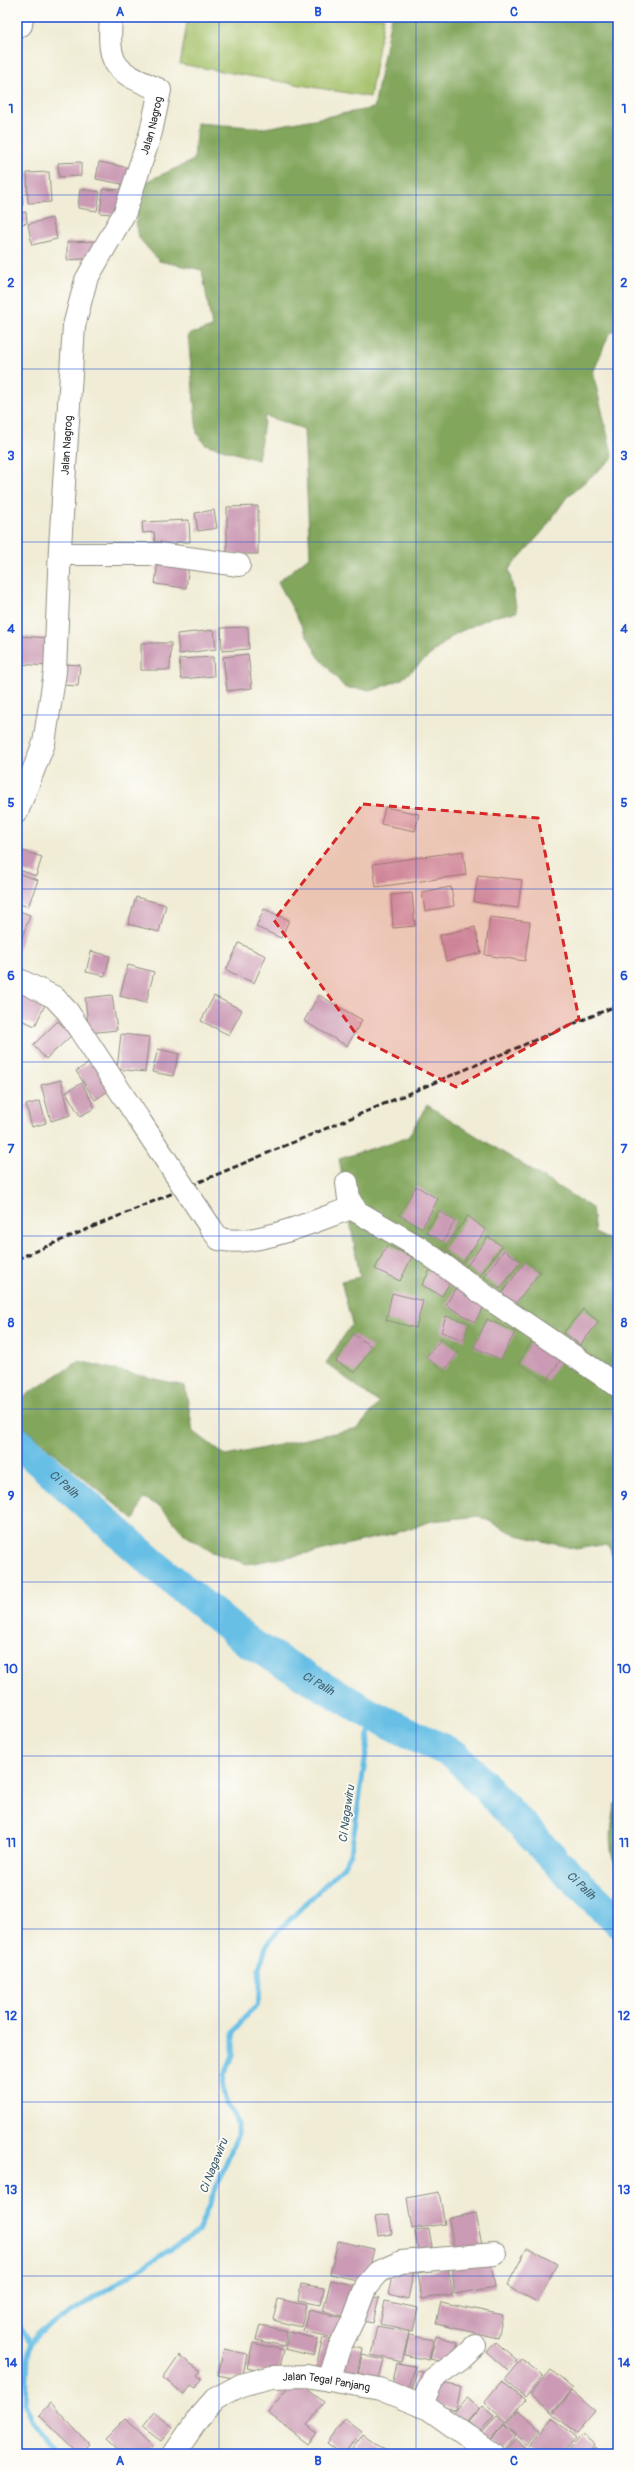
<svg xmlns="http://www.w3.org/2000/svg" width="635" height="2471" font-family="Pangolin,sans-serif">
	<style>
		.green { fill: #a3c067; stroke: #677649 }
		.forest { fill: #82a65c; stroke: #566844 }
		.lines { fill: none; stroke-linecap: round; stroke-linejoin: round }
		.stream { stroke: #68bfe5; stroke-width: 5 }
		.river { stroke: #68bfe5; stroke-width: 31 }
		.building { fill: #cb9ab4 }
		.minor-casing { stroke: #8e8c80; stroke-width: 24 }
		.minor { stroke: #fff; stroke-width: 22 }
		.rail { stroke: #2b2b2b; stroke-width: 3; stroke-dasharray: 6 3; stroke-linecap: butt }
		.minor-bridge-casing { stroke: #8e8c80; stroke-width: 24; stroke-linecap: butt }
		.minor-bridge { stroke: #fff; stroke-width: 22 }
		.marked { fill: #d62828; fill-opacity: 0.2; stroke: #d62828; stroke-width: 3; stroke-dasharray: 8 5; stroke-linejoin: round }
		.grid { fill: none; stroke: #1d4ed8; stroke-width: 1; stroke-opacity: 0.55 }
		.labels { text-anchor: middle; dominant-baseline: central; stroke-width: 3.5; stroke-linejoin: round; paint-order: stroke }
		.street-label { font-size: 11px; fill: #2b2b2b; stroke: #fdfcf7 }
		.water-label { font-size: 12px; font-style: italic; fill: #405f6c; stroke: #fdfcf7 }
		.neatline { fill: none; stroke: #1d4ed8; stroke-width: 1.5 }
		.grid-label { font-size: 13px; text-anchor: middle; font-weight: bold; fill: #1d4ed8 }
	</style>
	<rect width="100%" height="100%" fill="#fdfcf7"/>
	<filter id="ink" filterUnits="userSpaceOnUse"><feTurbulence type="fractalNoise" baseFrequency=".025" numOctaves="2"/><feDisplacementMap in="SourceGraphic" scale="8" xChannelSelector="R" yChannelSelector="G"/><feConvolveMatrix kernelMatrix="1 2 1 2 8 2 1 2 1" color-interpolation-filters="sRGB"/></filter>
	<filter id="wash" filterUnits="userSpaceOnUse"><feTurbulence type="fractalNoise" baseFrequency=".012" numOctaves="4" result="noise"/><feDisplacementMap in="SourceGraphic" scale="16" xChannelSelector="R" yChannelSelector="G"/><feGaussianBlur stdDeviation="0.9" result="paint"/><feColorMatrix in="noise" values="0 0 0 0 0 0 0 0 0 0 0 0 0 0 0 0 0 1.4 0 .05"/><feComposite in="paint" operator="in"/></filter>
	<g filter="url(#wash)">
		<rect width="100%" height="100%" fill="#f0ecd5"/>
		<!-- green -->
		<path class="green" d="M188 17H384L370 97 180 64Z"/>
		<!-- forest -->
		<g class="forest">
			<path d="M391 17H618V329L609 334 593 373 613 458 567 497 543 531 509 569 517 612 492 617 455 634 402 679 374 690 345 688 318 656 278 582 310 556 304 429 265 416 258 460 205 444 197 433 188 335 212 327 202 270 159 261 139 238 136 221 141 184 194 160 197 123 265 128 374 108Z"/>
			<path d="M427 1105 592 1208 595 1233 618 1244V1571L608 1544 576 1549 517 1535 479 1516 432 1521 396 1533 315 1552 247 1564 212 1552 185 1535 161 1507 144 1498 134 1520 17 1422V1401L79 1361 185 1386 193 1431 226 1456 358 1428 379 1403 326 1363 352 1324 341 1281 360 1277 339 1159 408 1137Z"/>
			<path d="M618 1802V1868C605 1850 613 1824 615 1804Z"/>
		</g>
		<g class="lines">
			<!-- stream -->
			<g class="stream">
				<path d="M17 2322 31 2343"/>
				<path d="M59 2454 31 2419 26 2405 28 2356 31 2343 38 2333 198 2232 237 2136V2125L233 2111 226 2103 223 2090 224 2075 233 2056V2033L241 2021 257 2006 260 1990 259 1968 266 1947 275 1934 344 1866 351 1853 372 1715"/>
			</g>
			<!-- river -->
			<path class="river" id="s1" d="M17 1442 157 1567 248 1642 372 1715 455 1755 559 1864 618 1921"/>
		</g>
		<g id="blocks">
			<!-- building -->
			<g class="building">
				<path d="M81 162V176L59 177 58 163Z"/>
				<path d="M99 162 130 168 127 185 96 179Z"/>
				<path d="M21 165 23 205 17 206V166Z"/>
				<path d="M49 172 51 202 28 203 27 173Z"/>
				<path d="M80 189 100 192 97 211 78 208Z"/>
				<path d="M103 189 123 190 121 215 100 213Z"/>
				<path d="M26 212 27 223 17 225V213Z"/>
				<path d="M52 218 57 239 32 245 28 224Z"/>
				<path d="M95 241 96 258 67 260V242Z"/>
				<path d="M258 506V554H227V507Z"/>
				<path d="M214 510 217 528 198 531 195 513Z"/>
				<path d="M189 520 190 542H176V546L162 547V542H155L154 532 143 533 142 522Z"/>
				<path d="M158 561 189 565 186 588 155 584Z"/>
				<path d="M248 627 249 649 222 651 221 628Z"/>
				<path d="M214 630 216 649 179 654 177 634Z"/>
				<path d="M17 636 51 638 49 666 17 664Z"/>
				<path d="M141 643H171L170 670H141Z"/>
				<path d="M248 654 252 688 227 691 223 657Z"/>
				<path d="M213 657 214 676 181 679 179 659Z"/>
				<path d="M65 664 80 665 78 686 63 685Z"/>
				<path d="M385 807 419 814 415 831 381 824Z"/>
				<path d="M17 849 42 857 36 876 17 869Z"/>
				<path d="M463 851 466 875 376 887 373 864Z"/>
				<path d="M17 873 38 880 28 907 17 903Z"/>
				<path d="M478 875 522 880 518 908 474 902Z"/>
				<path d="M451 887 454 906 425 911 422 892Z"/>
				<path d="M412 893 415 926 393 928 391 895Z"/>
				<path d="M136 897 166 905 159 932 128 924Z"/>
				<path d="M264 909 289 920 281 938 256 927Z"/>
				<path d="M17 910 30 915 17 953Z"/>
				<path d="M490 917 530 922 525 961 485 955Z"/>
				<path d="M475 927 481 953 446 961 440 935Z"/>
				<path d="M239 943 266 956 254 983 226 970Z"/>
				<path d="M91 951 110 956 105 976 86 972Z"/>
				<path d="M128 965 154 972 146 1003 120 996Z"/>
				<path d="M23 985 49 996 35 1026 17 1018V999Z"/>
				<path d="M112 995 117 1030 89 1033 85 998Z"/>
				<path d="M319 995 362 1020 347 1046 304 1021Z"/>
				<path d="M214 996 242 1010 229 1035 201 1021Z"/>
				<path d="M58 1021 72 1035 46 1059 33 1045Z"/>
				<path d="M121 1034 149 1037 145 1072 117 1069Z"/>
				<path d="M158 1049 179 1054 173 1076 152 1072Z"/>
				<path d="M94 1060 112 1088 95 1100 76 1071Z"/>
				<path d="M61 1080 70 1115 51 1121 41 1085Z"/>
				<path d="M82 1083 95 1108 80 1116 66 1092Z"/>
				<path d="M40 1101 46 1123 32 1127 26 1105Z"/>
				<path d="M416 1186 438 1199 422 1228 399 1215Z"/>
				<path d="M439 1211 455 1221 443 1242 426 1232Z"/>
				<path d="M468 1216 486 1230 462 1263 443 1249Z"/>
				<path d="M488 1237 502 1246 479 1277 466 1267Z"/>
				<path d="M387 1245 412 1257 400 1281 375 1269Z"/>
				<path d="M504 1250 521 1261 500 1289 484 1277Z"/>
				<path d="M526 1261 540 1272 515 1304 501 1294Z"/>
				<path d="M430 1270 451 1281 442 1296 422 1285Z"/>
				<path d="M456 1287 486 1303 475 1322 446 1305Z"/>
				<path d="M392 1293 423 1301 416 1328 386 1320Z"/>
				<path d="M583 1309 599 1322 580 1345 564 1332Z"/>
				<path d="M446 1316 469 1323 464 1340 441 1332Z"/>
				<path d="M487 1319 515 1332 501 1360 474 1347Z"/>
				<path d="M353 1334 372 1347 355 1373 336 1361Z"/>
				<path d="M441 1339 459 1352 444 1371 426 1357Z"/>
				<path d="M532 1341 561 1359 547 1381 518 1363Z"/>
				<path d="M439 2192 445 2224 412 2229 407 2198Z"/>
				<path d="M476 2213 482 2246 454 2250 449 2218Z"/>
				<path d="M389 2214 392 2234 378 2236 375 2216Z"/>
				<path d="M429 2229 432 2247 418 2250 415 2231Z"/>
				<path d="M338 2241 374 2249 366 2282 330 2274Z"/>
				<path d="M527 2248 557 2264 537 2302 507 2286Z"/>
				<path d="M490 2259 495 2287 455 2294 451 2266Z"/>
				<path d="M395 2265 414 2270 408 2299 388 2294Z"/>
				<path d="M448 2268 453 2294 422 2299 418 2273Z"/>
				<path d="M331 2280 361 2287 353 2319 323 2311Z"/>
				<path d="M301 2284 324 2288 321 2305 298 2301Z"/>
				<path d="M363 2295 379 2298 373 2323 357 2320Z"/>
				<path d="M278 2299 306 2305 301 2327 273 2320Z"/>
				<path d="M385 2301 418 2308 413 2331 380 2324Z"/>
				<path d="M441 2302 503 2315 498 2338 436 2324Z"/>
				<path d="M308 2310 345 2318 340 2339 303 2331Z"/>
				<path d="M260 2325 287 2331 284 2346 256 2340Z"/>
				<path d="M377 2326 409 2332 402 2362 371 2355Z"/>
				<path d="M289 2332 318 2339 314 2356 285 2349Z"/>
				<path d="M409 2335 433 2340 429 2360 405 2355Z"/>
				<path d="M436 2336 458 2342 452 2364 430 2359Z"/>
				<path d="M323 2338 336 2341 329 2373 315 2370Z"/>
				<path d="M496 2342 517 2360 508 2371 487 2352Z"/>
				<path d="M253 2343 284 2350 278 2375 247 2368Z"/>
				<path d="M341 2344 362 2349 356 2379 335 2374Z"/>
				<path d="M224 2349 247 2354 242 2380 218 2375Z"/>
				<path d="M179 2355 200 2371 197 2375 202 2379 196 2388 191 2385 184 2394 163 2378Z"/>
				<path d="M362 2355 384 2360 378 2384 357 2380Z"/>
				<path d="M522 2359 543 2376 525 2397 505 2380Z"/>
				<path d="M397 2363 415 2366 408 2394 391 2390Z"/>
				<path d="M417 2370 429 2373 423 2399 411 2396Z"/>
				<path d="M551 2370 573 2389 552 2413 530 2394Z"/>
				<path d="M294 2379 324 2402 307 2425 317 2433 308 2444 268 2413Z"/>
				<path d="M432 2381 461 2387 456 2410 427 2404Z"/>
				<path d="M502 2381 525 2400 506 2422 484 2402Z"/>
				<path d="M572 2391 595 2411 576 2433 553 2414Z"/>
				<path d="M467 2398 479 2408 465 2424 453 2414Z"/>
				<path d="M50 2403 89 2444 79 2454 39 2415Z"/>
				<path d="M482 2406 494 2416 480 2432 468 2422Z"/>
				<path d="M518 2410 541 2429 527 2444 505 2425Z"/>
				<path d="M154 2412 173 2427 161 2441 142 2427Z"/>
				<path d="M497 2416 505 2423 489 2441 481 2434Z"/>
				<path d="M553 2418 576 2438 562 2454H538L529 2446Z"/>
				<path d="M125 2419 153 2446 146 2454H121L105 2439Z"/>
				<path d="M345 2419 361 2431 345 2454H342L327 2443Z"/>
				<path d="M504 2425 516 2436 503 2451 491 2440Z"/>
				<path d="M363 2434 386 2451 384 2454H356L351 2451Z"/>
				<path d="M583 2434 596 2445 589 2454H565Z"/>
				<path d="M516 2439 533 2454H503Z"/>
				<path d="M597 2447 605 2454H590Z"/>
			</g>
		</g>
	</g>
	<g filter="url(#ink)">
		<use href="#blocks" fill-opacity="0" stroke="#8e8c80" stroke-width="1"/>
		<g class="lines">
			<!-- minor casing -->
			<g class="minor-casing">
				<g id="minor">
					<path d="M21 25 22 17"/>
					<path d="M60 554H158L239 565"/>
					<path id="s2" d="M17 812 44 743 55 672 60 547 74 326 86 280 125 212 151 132 160 90C116 71 107 69 111 17"/>
					<path d="M17 979 54 997 68 1012 138 1118"/>
					<path d="M347 1183 349 1199 356 1211 420 1248 497 1304 618 1386"/>
					<path d="M209 1225 219 1239C256 1248 316 1220 354 1207"/>
					<path d="M329 2380 339 2349 354 2318 366 2286 378 2272 401 2262 495 2254"/>
					<path d="M421 2406 433 2379 460 2360 475 2346"/>
					<path id="s3" d="M174 2454 200 2416 215 2399 241 2385 272 2377 307 2376 380 2389 429 2409 492 2454"/>
				</g>
			</g>
			<!-- minor -->
			<use href="#minor" class="minor"/>
			<!-- rail -->
			<path class="rail" d="M17 1259 618 1005"/>
			<!-- minor-bridge casing -->
			<g class="minor-bridge-casing">
				<path id="minor-bridge" d="M138 1118 209 1225"/>
			</g>
			<!-- minor-bridge -->
			<use href="#minor-bridge" class="minor-bridge"/>
		</g>
	</g>
	<!-- marked area -->
	<path class="marked" d="M363 804 538 818 579 1019 456 1087 359 1038 274 920Z"/>
	<!-- grid -->
	<path class="grid" d="M219 17V2454M416 17V2454M17 195H618M17 369H618M17 542H618M17 715H618M17 889H618M17 1062H618M17 1236H618M17 1409H618M17 1582H618M17 1756H618M17 1929H618M17 2102H618M17 2276H618"/>
	<g class="labels">
		<!-- street labels -->
		<g class="street-label">
			<text stroke="none"><textPath href="#s2" startOffset="709">Jalan Nagrog</textPath></text>
			<text stroke="none"><textPath href="#s2" startOffset="373">Jalan Nagrog</textPath></text>
			<text stroke="none"><textPath href="#s3" startOffset="185">Jalan Tegal Panjang</textPath></text>
		</g>
		<!-- water labels -->
		<g class="water-label">
			<text stroke="none"><textPath href="#s1" startOffset="63">Ci Palih</textPath></text>
			<text stroke="none"><textPath href="#s1" startOffset="387">Ci Palih</textPath></text>
			<text transform="translate(347 1814) rotate(-82)">Ci Nagawiru</text>
			<text stroke="none"><textPath href="#s1" startOffset="723">Ci Palih</textPath></text>
			<text transform="translate(214 2166) rotate(-68)">Ci Nagawiru</text>
		</g>
	</g>
	<!-- margin -->
	<rect width="635" height="2471" fill="none" stroke="#fdfcf7" stroke-width="44"/>
	<rect x="22" y="22" width="591" height="2427" class="neatline"/>
	<g class="grid-label">
		<text x="120" y="16">A</text>
		<text x="318" y="16">B</text>
		<text x="514" y="16">C</text>
		<text x="11" y="113">1</text>
		<text x="624" y="113">1</text>
		<text x="11" y="287">2</text>
		<text x="624" y="287">2</text>
		<text x="11" y="460">3</text>
		<text x="624" y="460">3</text>
		<text x="11" y="633">4</text>
		<text x="624" y="633">4</text>
		<text x="11" y="807">5</text>
		<text x="624" y="807">5</text>
		<text x="11" y="980">6</text>
		<text x="624" y="980">6</text>
		<text x="11" y="1153">7</text>
		<text x="624" y="1153">7</text>
		<text x="11" y="1327">8</text>
		<text x="624" y="1327">8</text>
		<text x="11" y="1500">9</text>
		<text x="624" y="1500">9</text>
		<text x="11" y="1673">10</text>
		<text x="624" y="1673">10</text>
		<text x="11" y="1847">11</text>
		<text x="624" y="1847">11</text>
		<text x="11" y="2020">12</text>
		<text x="624" y="2020">12</text>
		<text x="11" y="2194">13</text>
		<text x="624" y="2194">13</text>
		<text x="11" y="2367">14</text>
		<text x="624" y="2367">14</text>
		<text x="120" y="2465">A</text>
		<text x="318" y="2465">B</text>
		<text x="514" y="2465">C</text>
	</g>
</svg>
